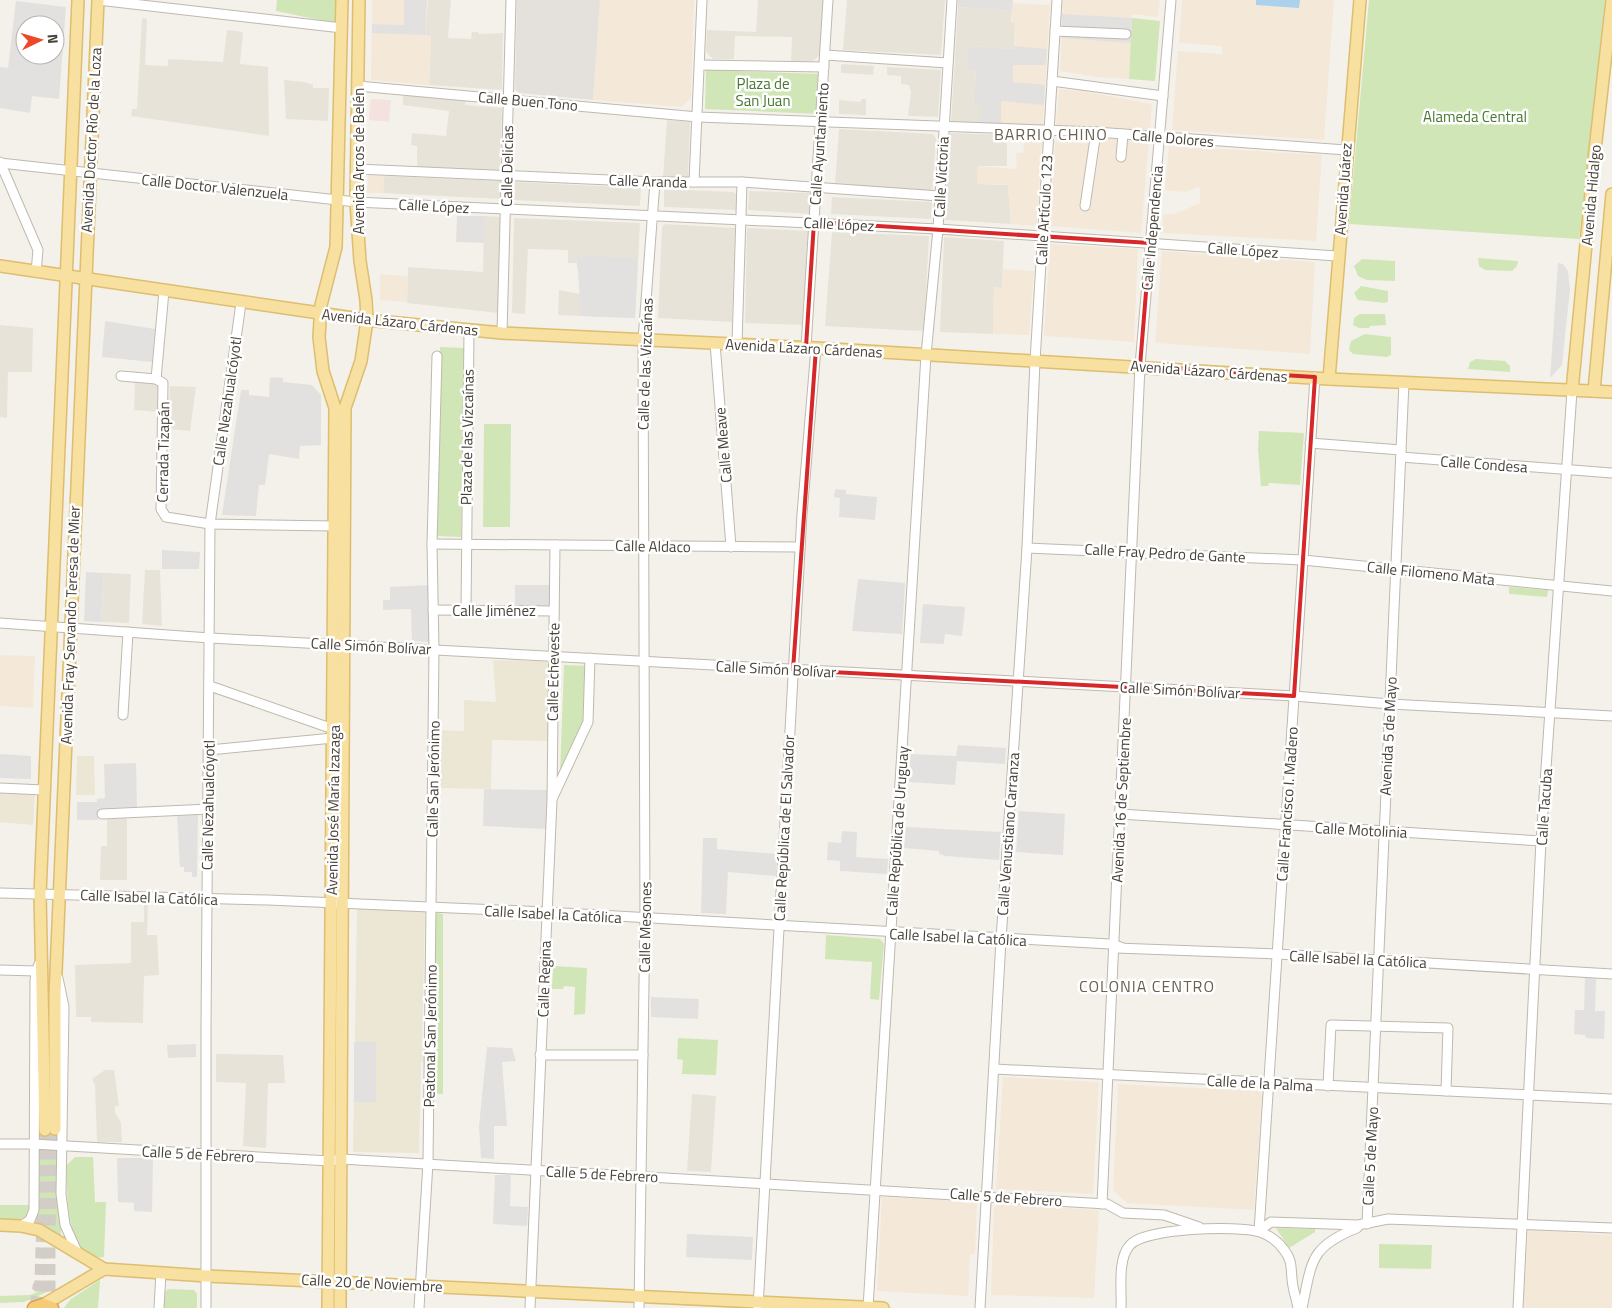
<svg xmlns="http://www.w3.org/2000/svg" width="1612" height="1308" font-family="'Titillium Web',sans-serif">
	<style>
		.residential { fill: #e8e3d9 }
		.commercial { fill: #f4e9d8 }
		.industrial { fill: #e4e0dc }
		.education { fill: #ece6d5 }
		.medical { fill: #f4e2df }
		.green { fill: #d0e6b6 }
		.parking { fill: #e3e1df; fill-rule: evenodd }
		.water { fill: #abd1ed }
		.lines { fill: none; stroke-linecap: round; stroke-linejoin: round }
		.major-tunnel { stroke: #d2cec7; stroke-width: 11; stroke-dasharray: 11 5.5; stroke-linecap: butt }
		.highway-tunnel { stroke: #d2cec7; stroke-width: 12; stroke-dasharray: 12 6; stroke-linecap: butt }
		.minor-casing { stroke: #bfb9ad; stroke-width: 11 }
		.major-casing { stroke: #ddbe70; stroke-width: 14 }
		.highway-casing { stroke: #d5a144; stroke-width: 15 }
		.minor { stroke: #fff; stroke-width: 9 }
		.major { stroke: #f8e0a0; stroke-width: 11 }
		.highway { stroke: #f5cc75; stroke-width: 12 }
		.marked { fill: none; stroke: #d62828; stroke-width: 4; stroke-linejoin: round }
		.labels { text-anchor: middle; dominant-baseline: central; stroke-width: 5; stroke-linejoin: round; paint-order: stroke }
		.park-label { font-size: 15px; fill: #49772f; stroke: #fff }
		.street-label { font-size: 15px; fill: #484239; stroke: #fff }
		.neighbourhood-label { font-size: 16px; letter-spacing: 1px; fill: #6a6051; stroke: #fff }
	</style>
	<rect width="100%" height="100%" fill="#f4f1eb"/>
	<!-- residential -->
	<g class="residential">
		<path d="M428 0H451L448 38 471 39 472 32H478L479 34 503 33 502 90 429 85 431 36 425 35Z"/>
		<path d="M758 0H823L820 55 813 61H791L792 37 735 36 734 59H713L706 52 707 30 756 32Z"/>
		<path d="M847 0H945L941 55 843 50Z"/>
		<path d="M958 7 1012 11 1011 22 1015 23 1014 49 968 46 966 69H976L973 105 980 106V123H951Z"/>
		<path d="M142 18 147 19 145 65 168 66V59L223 62 227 30 243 32 240 64 268 67 269 136 131 116 132 109H137Z"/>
		<path d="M841 64 874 66 873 75 841 73Z"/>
		<path d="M887 67 941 70 938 117 908 116 911 92 909 85 901 84V76L887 75Z"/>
		<path d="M284 80 304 82 313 85V88H329L328 121 286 119Z"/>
		<path d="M403 94 466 99 465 105 502 108 500 170 417 167V146L411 145 412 133 446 136 449 111 403 105Z"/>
		<path d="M861 99H866V115L839 114V100L861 102Z"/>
		<path d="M667 120 690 122 688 179 663 177Z"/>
		<path d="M839 129 933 134 936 139 932 192 835 184Z"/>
		<path d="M950 133 1007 135V166H978L977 184 1008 185 1011 224 945 220Z"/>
		<path d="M384 176 501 181V199L383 193Z"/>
		<path d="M515 182 641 188 640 206 514 200Z"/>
		<path d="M664 189 734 192 736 194V210L664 207Z"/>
		<path d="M749 191 811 193 810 214 748 210Z"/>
		<path d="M832 197 932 202 931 219 831 214Z"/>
		<path d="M484 216 501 217 498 313 407 303 408 267 483 272Z"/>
		<path d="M514 218 640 223 635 318 558 315 559 290 580 294 579 268H577V263H568V250L528 249 525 314 512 313Z"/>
		<path d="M665 224 735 228 732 322 658 318 662 227Z"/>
		<path d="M747 228 808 231 802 325 745 323Z"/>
		<path d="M832 232 929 236 924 329 921 331 825 326Z"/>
		<path d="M944 237 1004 241 1002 288 994 287 993 334 940 332Z"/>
		<path d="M0 325 33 328 32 372H8L7 418 0 417Z"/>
		<path d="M135 382 160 384 159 412 134 410Z"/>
		<path d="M170 386 196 387 190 431 168 429Z"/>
		<path d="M145 570H160L162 626 142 624Z"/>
		<path d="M104 573 131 574 129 623 101 622Z"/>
		<path d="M127 818V880H100L101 846H107V819Z"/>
		<path d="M148 904 147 935H157L159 975 144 976 143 1023 91 1022V1017H76L75 965 131 963V922H144V905Z"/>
		<path d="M216 1054 283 1055 285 1083H268L266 1148 243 1146 246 1083 216 1082Z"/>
		<path d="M105 1070H114L119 1106H115V1112L121 1123 122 1142H97L95 1085 92 1079Z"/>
		<path d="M692 1094 716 1096 711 1172 687 1171Z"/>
	</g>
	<!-- commercial -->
	<g class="commercial">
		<path d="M372 0H427L425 35 431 36 429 85 371 80Z"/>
		<path d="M600 0H694L691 98 681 107 593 100Z"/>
		<path d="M1063 0H1160L1158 17 1132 14 1129 79 1097 77 1060 71Z"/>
		<path d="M1182 0H1334L1324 140 1172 130 1178 51 1222 54V46L1179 43Z"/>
		<path d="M1013 3 1050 5 1043 125 980 123V106L973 105 976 70 966 69 967 46 1014 49 1015 23H1011Z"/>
		<path d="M1059 89 1081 91 1152 104 1150 130 1056 125Z"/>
		<path d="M1025 135 1042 137 1037 226 1011 224 1008 185 977 184 978 166 1017 169 1016 153H1023Z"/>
		<path d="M1097 138 1149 140 1141 233 1050 226 1055 141 1091 143Z"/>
		<path d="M1169 146 1322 155 1316 241 1162 233 1163 214H1174L1200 203V189L1198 187 1185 192 1165 190Z"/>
		<path d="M368 175 384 176 383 193H367Z"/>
		<path d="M1050 244 1138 249 1134 342 1044 336Z"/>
		<path d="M1162 251 1315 262 1310 354 1155 343Z"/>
		<path d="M1003 269 1034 271 1029 335 993 334 994 287 1002 288Z"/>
		<path d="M380 274 408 276 407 302 380 300Z"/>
		<path d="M0 655 35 656 33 708 0 706Z"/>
		<path d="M1003 1077 1099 1082 1093 1194 996 1189Z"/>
		<path d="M1118 1084 1259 1091 1262 1094 1254 1210 1127 1203 1113 1190Z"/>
		<path d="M882 1197 972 1201 977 1203 975 1254H970L968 1296 877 1291Z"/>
		<path d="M999 1204 1099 1210 1094 1298 991 1295 994 1208Z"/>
		<path d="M1528 1230 1612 1235V1308H1523Z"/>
	</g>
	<!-- industrial -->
	<g class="industrial">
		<path d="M517 0H600L593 100 519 93 515 89Z"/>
		<path d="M196 1044V1057L168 1058 167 1045Z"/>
	</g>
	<!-- education -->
	<g class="education">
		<path d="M493 660 538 661 547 662 551 667 548 741 492 740 491 789 438 788 439 730 464 731V700L496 702Z"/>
		<path d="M77 756H94L95 795H76Z"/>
		<path d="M0 788 35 791 33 825 0 822Z"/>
		<path d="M357 909 425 911 422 1047 426 1048V1062H421L419 1153 353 1152Z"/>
	</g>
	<!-- medical -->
	<path class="medical" d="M371 99 391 100 389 122 369 120Z"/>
	<!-- green -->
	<g class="green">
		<path d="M277 0H335V23L276 11Z"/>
		<path d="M1369 0H1605L1579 239 1349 224Z"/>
		<path d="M1132 18 1160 21 1155 81 1129 79Z"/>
		<path d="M706 70 821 74 820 114 705 109Z"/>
		<path d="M1478 258 1518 261 1517 266 1512 271 1485 270 1479 266Z"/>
		<path d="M1362 259 1395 261V281L1367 280 1358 276 1354 266Z"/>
		<path d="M1361 286 1388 291V301L1385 303 1358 300 1354 293Z"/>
		<path d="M1360 314H1385L1386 325 1370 326 1369 328H1359L1353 325 1354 318Z"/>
		<path d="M1365 334 1391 337V355L1387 357 1353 354 1349 350 1351 341Z"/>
		<path d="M440 347 464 348 461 537 437 536Z"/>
		<path d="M1476 359 1505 361 1510 366V372L1468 369 1470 362Z"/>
		<path d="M484 424H511L510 527H483Z"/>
		<path d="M1259 431 1304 433 1300 485 1269 483 1268 486H1261L1258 449Z"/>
		<path d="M1509 587 1548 590 1547 597 1509 594Z"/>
		<path d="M564 665 588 666 585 722 560 774Z"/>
		<path d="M431 912 443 914V1094H426Z"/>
		<path d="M826 935 880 939 884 944 879 1000 870 999 872 962 825 959Z"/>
		<path d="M553 966 587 968 585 1014 574 1015 575 987 564 986 563 989H552Z"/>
		<path d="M678 1038 718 1040 716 1075 682 1074 683 1060 677 1059Z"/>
		<path d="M41 1153H57L60 1158 61 1240 33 1225 36 1212 37 1159Z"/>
		<path d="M75 1157H93L95 1202H106L104 1257C100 1257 93 1258 89 1256 67 1247 66 1184 67 1165Z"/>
		<path d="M0 1205H31L30 1212 24 1220 0 1222Z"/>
		<path d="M1276 1228 1315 1229V1232L1289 1248Z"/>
		<path d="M1379 1244 1432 1245 1431 1269 1379 1268Z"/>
		<path d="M100 1280 98 1308H64L71 1299Z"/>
		<path d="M51 1287 52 1290 24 1302 0 1303V1296L30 1295Z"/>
		<path d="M168 1289 194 1290 197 1294V1308H164V1293Z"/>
	</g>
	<!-- parking -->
	<g class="parking">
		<path d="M404 0H427L425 35 372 33V24L404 25Z"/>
		<path d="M958 0H1013L1012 11 958 7Z"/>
		<path d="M16 1 66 7 59 99 32 96 30 113 0 108V67L8 68ZM25 25H55V55H25Z"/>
		<path d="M1062 14 1132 18 1131 43 1062 38Z"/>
		<path d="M967 46 1014 49V46L1047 49 1046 65H1013V82L1045 85 1044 105 1001 101V124L980 123V106L973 105 976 70 966 69Z"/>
		<path d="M457 216H484V243L456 242Z"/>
		<path d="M577 256 638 258 635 318 581 316Z"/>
		<path d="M1558 263 1563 264 1568 271 1570 289 1562 365 1550 378Z"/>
		<path d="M105 321 155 329 152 362 102 357Z"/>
		<path d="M277 377 283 378V382L312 385 321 395V445L300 446 299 459 269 454 265 485H259L256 516 222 515 241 390H249V395L269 397 270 378Z"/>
		<path d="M835 489 846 490V494L877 497 875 520 839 517 840 498 834 497Z"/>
		<path d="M162 550 200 552 199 569H162Z"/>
		<path d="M86 572 104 573 101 622 84 621Z"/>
		<path d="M858 579 905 583 902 634 852 631Z"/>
		<path d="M429 585V642L412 641 411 609 383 610V600H390V587Z"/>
		<path d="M515 585H552V607L515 606Z"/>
		<path d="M923 604 965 607 962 636 945 634 944 644 920 643Z"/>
		<path d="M958 745 1006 748 1005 764 957 761 955 785 909 782 910 754 956 756Z"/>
		<path d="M0 754 31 756V779L0 778Z"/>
		<path d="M136 763 137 807 98 809V820H77V802H97V799L105 798 104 764Z"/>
		<path d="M484 789 547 790 546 829 483 826Z"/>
		<path d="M1019 811 1065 814 1063 855 1016 852Z"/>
		<path d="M198 815 197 877H192V872H184V867H180L177 816Z"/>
		<path d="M906 827 1001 832 999 860 946 856 939 854V851L904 848Z"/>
		<path d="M842 831 857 832 856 857 888 859 887 874 840 871V861L827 860 828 842 841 843Z"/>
		<path d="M703 838H717V849L777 854 776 876 728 872 726 914 701 913Z"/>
		<path d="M1585 977 1596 978 1595 1011H1605L1604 1039 1586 1038 1585 1035 1574 1034 1575 1010H1584Z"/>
		<path d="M651 997 699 999 698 1019 651 1017Z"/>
		<rect x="354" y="1042" width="22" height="60"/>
		<path d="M487 1047 512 1048 516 1061 502 1062 507 1126H494V1159L481 1158 479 1126Z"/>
		<path d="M117 1158H153L152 1212 134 1211V1203L118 1202Z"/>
		<path d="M495 1175H511L510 1206 528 1207 527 1226 493 1224Z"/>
		<path d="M687 1234 753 1237 752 1260 686 1257Z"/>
	</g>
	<!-- water -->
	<path class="water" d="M1256 0H1300L1299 8 1256 5Z"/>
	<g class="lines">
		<!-- major-tunnel -->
		<g class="major-tunnel">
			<path d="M39 1308 45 1130"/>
			<path d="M50 1308V1227L55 1129"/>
		</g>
		<!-- highway-tunnel -->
		<path class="highway-tunnel" d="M35 1308 39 1284"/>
		<!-- minor casing -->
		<g class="minor-casing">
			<g id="minor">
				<path d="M98 0 342 28"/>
				<path d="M1055 31 1126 34"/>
				<path d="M825 55 948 63"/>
				<path d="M700 65 824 67"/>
				<path d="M1052 81 1163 96"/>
				<path d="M358 86 698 117 1096 132 1346 150"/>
				<path d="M1121 157 1123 134"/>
				<path d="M0 162 38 250 36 272"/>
				<path d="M0 163 356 202 938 229 1337 256"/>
				<path d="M357 169 655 182H742L940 196"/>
				<path d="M694 182 702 0"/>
				<path d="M1085 206 1096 132"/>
				<path d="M502 333 511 0"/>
				<path d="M715 343 731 547"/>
				<path d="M737 344 742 182"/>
				<path d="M806 347 828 0"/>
				<path d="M121 376 156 379 163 383 161 509 166 517 210 524 334 526"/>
				<path d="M156 379 164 291"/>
				<path d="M1310 443 1401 450"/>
				<path d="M1401 457 1612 473"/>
				<path d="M432 544 800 547"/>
				<path d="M1027 548 1303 560 1612 591"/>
				<path d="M433 610 554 611"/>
				<path d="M466 610 469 330"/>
				<path d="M0 623 210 638 1294 696 1390 704 1612 716"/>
				<path d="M210 686 333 729"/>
				<path d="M123 715 128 632"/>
				<path d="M209 750 333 738"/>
				<path d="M0 788 44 790"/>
				<path d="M553 797 588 722 590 658"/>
				<path d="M102 814 209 809"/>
				<path d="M1120 814 1541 841"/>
				<path d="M0 893 268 900 546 912 1110 944 1121 947"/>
				<path d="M1116 948 1277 954 1612 974"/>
				<path d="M0 970 36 971"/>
				<path d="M58 978 64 1007 61 1194 65 1225 78 1254"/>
				<path d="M540 1055H643"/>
				<path d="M994 1069 1612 1099"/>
				<path d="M1328 1086 1331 1025 1448 1028 1446 1091"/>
				<path d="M0 1144H33L330 1161 341 1159 1107 1204 1123 1213 1164 1215 1199 1227"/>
				<path d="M1102 1204 1140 366 1171 0"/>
				<path d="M1367 1224 1404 382"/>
				<path d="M21 1226 30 1220 34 1210 35 981 36 971 41 960"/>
				<path d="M1259 1231 1315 377"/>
				<path d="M1259 1231 1271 1222 1358 1225 1388 1219 1612 1228"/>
				<path d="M159 1308 161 1273"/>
				<path d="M206 1308V1026L210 524 241 303"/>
				<path d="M419 1308 428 1163 434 650 432 544 437 356"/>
				<path d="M530 1308 552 800 555 545"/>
				<path d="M639 1308 645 918 643 340 655 182"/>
				<path d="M758 1308 802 514 816 348"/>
				<path d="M868 1308 926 355 938 229 952 0"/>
				<path d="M980 1308 1001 940 1027 548 1035 361 1057 0"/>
				<path d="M1121 1308C1122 1290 1117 1259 1130 1245 1144 1228 1238 1225 1260 1232 1269 1235 1279 1242 1284 1250 1294 1262 1290 1272 1293 1286 1294 1293 1297 1301 1298 1308"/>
				<path d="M1302 1308C1312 1262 1309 1247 1357 1228"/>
				<path d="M1518 1308 1541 841 1572 391"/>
			</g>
		</g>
		<!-- major casing -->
		<g class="major-casing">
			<g id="major">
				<path d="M0 266 367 320 502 333 816 348 1329 379 1612 392"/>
				<path d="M1329 379 1360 0"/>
				<path d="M1572 391 1595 150 1612 0"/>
				<path d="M1594 391 1612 194"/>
				<path d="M55 1129V995L98 0"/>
				<path d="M45 1130 40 894 78 0"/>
				<path d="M0 1225 21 1226 39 1230 104 1269 207 1276 883 1308"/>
				<path d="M43 1305 104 1269"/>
				<path d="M328 1308 335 408 323 371 319 337 321 305 336 247 342 0"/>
				<path d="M340 1308 345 408 361 361 367 320 366 300 360 261 356 202 359 0"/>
			</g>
		</g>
		<!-- highway casing -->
		<g class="highway-casing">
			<path id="highway" d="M34 1308 43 1305 52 1308"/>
		</g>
		<!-- minor -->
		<use href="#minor" class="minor"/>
		<!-- major -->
		<use href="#major" class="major"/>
		<!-- highway -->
		<use href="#highway" class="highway"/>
	</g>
	<!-- marked area -->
	<path class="marked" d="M814 222 1150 243 1140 366 1315 377 1294 696 793 670 816 348 806 347Z"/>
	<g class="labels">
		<!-- park labels -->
		<g class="park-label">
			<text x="763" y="83">Plaza de<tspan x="763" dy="17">San Juan</tspan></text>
			<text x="1475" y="116">Alameda Central</text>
		</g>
		<!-- street labels -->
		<g class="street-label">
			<text transform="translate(528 101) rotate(5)">Calle Buen Tono</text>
			<text transform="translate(1173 138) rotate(5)">Calle Dolores</text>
			<text transform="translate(91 140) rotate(-87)">Avenida Doctor Río de la Loza</text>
			<text transform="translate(819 144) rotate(-86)">Calle Ayuntamiento</text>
			<text transform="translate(358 161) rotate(-90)">Avenida Arcos de Belén</text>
			<text transform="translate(507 166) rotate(-89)">Calle Delicias</text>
			<text transform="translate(941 177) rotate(-87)">Calle Victoria</text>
			<text transform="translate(648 181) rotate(2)">Calle Aranda</text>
			<text transform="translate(215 187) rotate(6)">Calle Doctor Valenzuela</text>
			<text transform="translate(1343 189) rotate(-86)">Avenida Juárez</text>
			<text transform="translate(1591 195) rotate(-85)">Avenida Hidalgo</text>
			<text transform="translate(434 206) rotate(3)">Calle López</text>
			<text transform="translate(1044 210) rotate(-87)">Calle Artículo 123</text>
			<text transform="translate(839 224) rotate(3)">Calle López</text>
			<text transform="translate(1152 228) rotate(-85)">Calle Independencia</text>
			<text transform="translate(1243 250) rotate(4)">Calle López</text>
			<text transform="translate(400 322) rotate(6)">Avenida Lázaro Cárdenas</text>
			<text transform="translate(804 348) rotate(3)">Avenida Lázaro Cárdenas</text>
			<text transform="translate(645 364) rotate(-88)">Calle de las Vizcaínas</text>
			<text transform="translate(1209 371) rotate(4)">Avenida Lázaro Cárdenas</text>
			<text transform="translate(227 401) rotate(-82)">Calle Nezahualcóyotl</text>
			<text transform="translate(467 437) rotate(-89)">Plaza de las Vizcaínas</text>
			<text transform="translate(723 445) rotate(-95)">Calle Meave</text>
			<text transform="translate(163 452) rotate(-89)">Cerrada Tizapán</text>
			<text transform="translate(1484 464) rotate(4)">Calle Condesa</text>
			<text transform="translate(653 546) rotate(1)">Calle Aldaco</text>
			<text transform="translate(1165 553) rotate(3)">Calle Fray Pedro de Gante</text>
			<text transform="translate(1431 573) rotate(6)">Calle Filomeno Mata</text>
			<text x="494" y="610">Calle Jiménez</text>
			<text transform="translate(70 625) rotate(-88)">Avenida Fray Servando Teresa de Mier</text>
			<text transform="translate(371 646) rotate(3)">Calle Simón Bolívar</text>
			<text transform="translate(776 669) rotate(3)">Calle Simón Bolívar</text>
			<text transform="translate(553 672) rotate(-89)">Calle Echeveste</text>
			<text transform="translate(1180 690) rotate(3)">Calle Simón Bolívar</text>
			<text transform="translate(1388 736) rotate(-87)">Avenida 5 de Mayo</text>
			<text transform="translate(433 779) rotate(-89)">Calle San Jerónimo</text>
			<text transform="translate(1121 800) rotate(-87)">Avenida 16 de Septiembre</text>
			<text transform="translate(1287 804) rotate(-86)">Calle Francisco I. Madero</text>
			<text transform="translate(208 805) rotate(-89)">Calle Nezahualcóyotl</text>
			<text transform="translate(1544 807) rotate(-86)">Calle Tacuba</text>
			<text transform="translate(333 810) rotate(-89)">Avenida José María Izazaga</text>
			<text transform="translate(784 828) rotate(-87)">Calle República de El Salvador</text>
			<text transform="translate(1361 830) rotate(3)">Calle Motolinia</text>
			<text transform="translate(897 831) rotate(-86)">Calle República de Uruguay</text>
			<text transform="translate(1008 834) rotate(-86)">Calle Venustiano Carranza</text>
			<text transform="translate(149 897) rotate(2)">Calle Isabel la Católica</text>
			<text transform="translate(553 914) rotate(3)">Calle Isabel la Católica</text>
			<text transform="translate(645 927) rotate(-89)">Calle Mesones</text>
			<text transform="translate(958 937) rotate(3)">Calle Isabel la Católica</text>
			<text transform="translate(1358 959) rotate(3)">Calle Isabel la Católica</text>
			<text transform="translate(544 979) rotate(-88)">Calle Regina</text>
			<text transform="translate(430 1036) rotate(-89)">Peatonal San Jerónimo</text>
			<text transform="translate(1260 1083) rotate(3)">Calle de la Palma</text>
			<text transform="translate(198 1154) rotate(3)">Calle 5 de Febrero</text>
			<text transform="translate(1370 1156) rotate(-87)">Calle 5 de Mayo</text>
			<text transform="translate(602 1174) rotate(3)">Calle 5 de Febrero</text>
			<text transform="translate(1006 1197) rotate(4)">Calle 5 de Febrero</text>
			<text transform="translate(372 1283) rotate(3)">Calle 20 de Noviembre</text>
		</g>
		<!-- neighbourhood labels -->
		<g class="neighbourhood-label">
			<text x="1051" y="134">BARRIO CHINO</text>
			<text x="1147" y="986">COLONIA CENTRO</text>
		</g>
	</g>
	<!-- north arrow -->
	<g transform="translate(40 40) rotate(85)"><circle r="24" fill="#ffffff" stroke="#b6b3b0"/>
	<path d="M0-4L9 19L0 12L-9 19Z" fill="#ed4929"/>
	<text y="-8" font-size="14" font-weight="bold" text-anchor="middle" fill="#484239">N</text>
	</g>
</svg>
